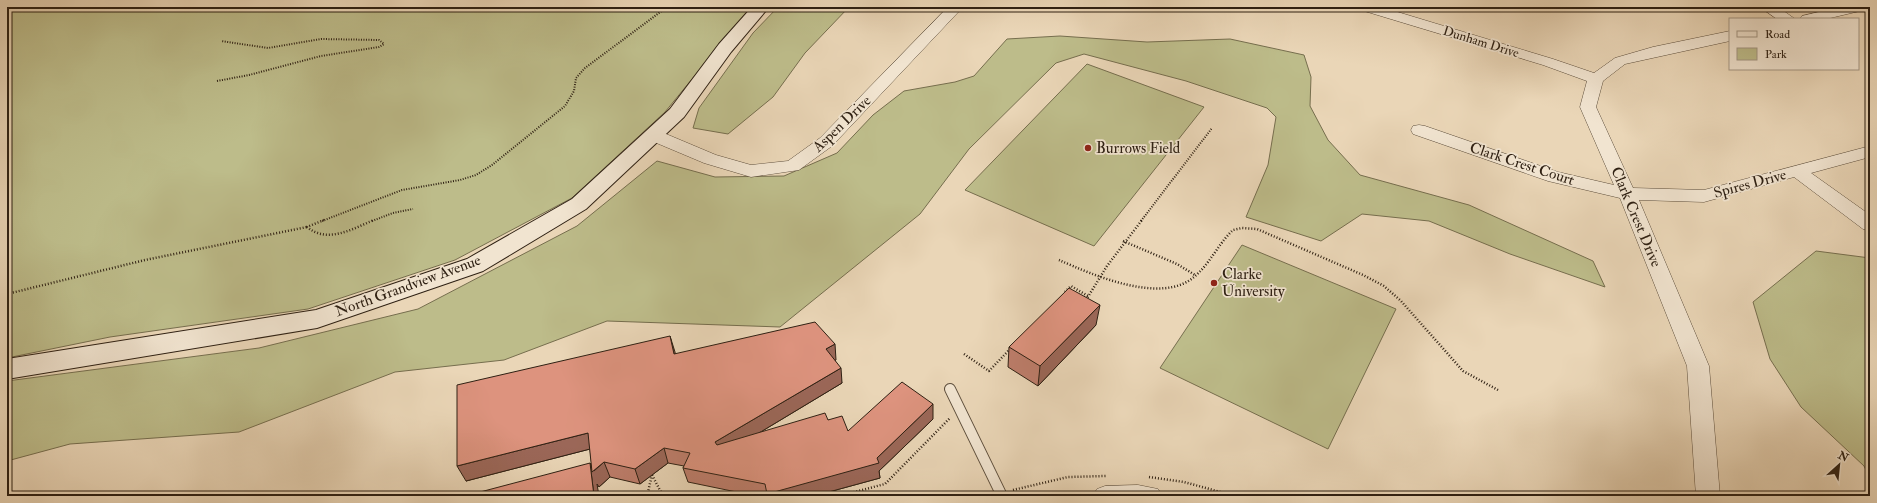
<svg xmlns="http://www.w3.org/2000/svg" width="1877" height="503" font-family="'IM FELL Double Pica',serif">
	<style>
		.green { fill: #bdbc8a; stroke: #766e4e }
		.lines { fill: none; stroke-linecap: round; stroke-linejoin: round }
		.lane-casing { stroke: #5d4e3c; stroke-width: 12 }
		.street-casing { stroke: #5d4e3c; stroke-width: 1 }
		.secondary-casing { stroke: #2e2013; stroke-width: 2 }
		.path-far1 { stroke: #2e2013; stroke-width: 2; stroke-dasharray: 1 1.5; stroke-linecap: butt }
		.path { stroke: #2e2013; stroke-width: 2.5; stroke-dasharray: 1 2; stroke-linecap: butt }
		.lane { stroke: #f1e4d0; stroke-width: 10 }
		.street { fill: #f1e4d0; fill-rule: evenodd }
		.secondary { fill: #f1e4d0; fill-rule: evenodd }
		.wall { fill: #be7e6c; stroke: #2e2013 }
		.shaded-wall { fill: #9b6758; stroke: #2e2013 }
		.building { fill: #dd937e; stroke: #2e2013 }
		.poi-dot { fill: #8f2418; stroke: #f1e4d0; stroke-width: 1.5 }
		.labels { text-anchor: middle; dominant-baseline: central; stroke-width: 3.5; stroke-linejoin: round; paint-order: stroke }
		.far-street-label { font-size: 13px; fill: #2e2013; stroke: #f1e4d0 }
		.street-label { font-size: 15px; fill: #2e2013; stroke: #f1e4d0 }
		.poi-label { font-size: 15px; fill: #2e2013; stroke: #f1e4d0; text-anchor: start }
	</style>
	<rect width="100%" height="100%" fill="#ead6b7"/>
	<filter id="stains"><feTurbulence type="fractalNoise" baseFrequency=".005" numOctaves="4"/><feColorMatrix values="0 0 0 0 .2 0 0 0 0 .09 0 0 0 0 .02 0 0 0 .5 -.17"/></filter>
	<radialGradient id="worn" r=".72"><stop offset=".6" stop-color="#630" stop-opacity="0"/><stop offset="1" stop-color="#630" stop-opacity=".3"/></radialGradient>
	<!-- green -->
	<g class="green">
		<path d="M7 7H751L665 112 572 198 455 260 308 309 110 337 7 358Z"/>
		<path d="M778 7H849L805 53 773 97 728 134 693 128 699 108 753 33Z"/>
		<path d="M1060 36 1147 42 1230 39 1304 55 1311 77 1310 106 1328 140 1360 175 1469 205 1593 261 1605 287 1510 254 1429 221 1362 214 1321 241 1246 217 1268 165 1276 117 1267 108 1186 81 1084 54 1056 63 969 149 920 214 780 327 607 321 504 360 395 372 239 432 70 444 7 461V381L259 348 418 309 577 226 657 161 715 177 784 176 837 153 873 115 904 91 955 82 974 76 1007 39Z"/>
		<path d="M1087 64 1204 107 1094 246 965 190Z"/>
		<path d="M1242 245 1396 309 1328 449 1160 368Z"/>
		<path d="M1816 251 1870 258V478L1864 466 1801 407 1770 359 1753 302Z"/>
	</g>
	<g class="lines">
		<!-- lane casing -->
		<g class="lane-casing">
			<path id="lane" d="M950 389 1002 496"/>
		</g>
		<!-- street casing -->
		<g class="street-casing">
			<g id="street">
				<path d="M948 7H963L832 146 799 170 751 177 704 163 647 139 645 135 647 131 653 130 659 131 716 155 751 165 788 161 820 138Z"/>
				<path d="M1359 7H1381L1553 59 1594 73 1615 58 1653 47 1730 31V41L1625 64 1603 81 1596 107 1633 188 1704 190 1870 146V157L1811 173 1870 215V230L1863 229 1794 177 1704 202 1639 200 1709 366 1720 496H1696L1687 366 1620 198 1548 181 1413 134 1411 130 1413 126 1419 125 1425 126 1558 172 1614 185 1580 107 1587 81 1543 65 1361 10Z"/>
				<path d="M1760 7H1778L1795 19H1777Z"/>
				<path d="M1840 7H1866L1864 10 1826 19H1800L1802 16Z"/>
				<path d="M1138 485 1158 489 1162 496H1093L1097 489 1105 486Z"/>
			</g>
		</g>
		<!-- secondary casing -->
		<g class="secondary-casing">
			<path id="secondary" d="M752 7H769L731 52 684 117 586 209 483 271 317 328 7 379V359L316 310 467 259 572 199 670 109 719 44Z"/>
		</g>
		<!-- path-far1 -->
		<g class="path-far1">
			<path d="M217 81 249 75 321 56 379 47 384 44 379 40 321 39 268 48 221 41"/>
			<path d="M322 221 402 190 460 180 476 175 492 165 565 106 574 91 576 78 585 68 667 7"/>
			<path d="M372 221 393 213 413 209"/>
			<path d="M1141 221 1212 128"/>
		</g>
		<!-- path -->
		<g class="path">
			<path d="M324 220 307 227C328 244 352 229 374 220"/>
			<path d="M1123 241 1177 264 1195 275"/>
			<path d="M1059 260C1093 275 1161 305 1194 277 1210 264 1218 244 1233 230L1242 228 1257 229 1363 275 1384 286 1401 301 1463 371 1498 390"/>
			<path d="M1065 292 1071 286 1088 296"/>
			<path d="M7 294 145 260 307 227"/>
			<path d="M1086 300 1107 266 1142 220"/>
			<path d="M964 354 989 371 1011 348"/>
			<path d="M652 475 663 496"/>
			<path d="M1149 477 1184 482 1235 496"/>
			<path d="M834 490 836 496"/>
			<path d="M1013 490 1068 477 1106 476"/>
			<path d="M647 496 652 475"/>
			<path d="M839 496 885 484 950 418"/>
		</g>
		<!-- lane -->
		<use href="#lane" class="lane"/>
		<!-- street -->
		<use href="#street" class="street"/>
		<!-- secondary -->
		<use href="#secondary" class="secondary"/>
	</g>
	<!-- wall -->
	<g class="wall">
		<path d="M1096 325 1038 386 1008 367 1009 347Z"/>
		<path d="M835 360 842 383 759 433 828 420 848 431 933 419 879 471 880 478 814 496H756L688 482 683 468 684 466 668 463 640 484 610 477 599 487 590 463 592 466 590 449 466 481 836 360Z"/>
	</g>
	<!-- shaded-wall -->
	<g class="shaded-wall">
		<path d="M1100 305 1096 325 1038 386 1040 366Z"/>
		<path d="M670 336 675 352 678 369 674 354Z"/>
		<path d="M835 344 836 360 828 364 826 349Z"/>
		<path d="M841 368 842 383 719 457 715 442Z"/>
		<path d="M933 404V419L879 471 880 478 814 496H767V494L877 458Z"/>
		<path d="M588 433 594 448 466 481 457 466Z"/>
		<path d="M664 448 668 463 640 484 635 469Z"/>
		<path d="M604 462 610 477 599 487 597 484 599 496H594L590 463 594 471Z"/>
	</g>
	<!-- building -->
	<g class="building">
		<path d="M1069 288 1100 305 1040 366 1009 347Z"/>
		<path d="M815 322 835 344 826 349 841 368 715 442 717 445 825 413 828 420 842 416 848 431 902 382 933 404 877 458 879 463 767 494 765 484 683 468 690 453 664 448 635 469 604 462 592 472 588 433 457 466V385L670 336 674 354Z"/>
		<path d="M590 463 594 496H465Z"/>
	</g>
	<!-- markers -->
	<g class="poi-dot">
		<circle cx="1088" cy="148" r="4"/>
		<circle cx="1214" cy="283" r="4"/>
	</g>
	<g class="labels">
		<!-- far-street labels -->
		<g class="far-street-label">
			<text transform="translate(1481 42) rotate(17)">Dunham Drive</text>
		</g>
		<!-- street labels -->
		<g class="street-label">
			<text transform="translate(842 124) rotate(-44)">Aspen Drive</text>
			<text transform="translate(1522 164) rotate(18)">Clark Crest Court</text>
			<text transform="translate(1750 184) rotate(-15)">Spires Drive</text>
			<text transform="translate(1636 217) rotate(67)">Clark Crest Drive</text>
			<text transform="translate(408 286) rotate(-20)">North Grandview Avenue</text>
		</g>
		<!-- poi labels -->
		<g class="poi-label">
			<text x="1096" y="148">Burrows Field</text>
			<text x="1222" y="274">Clarke<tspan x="1222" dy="17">University</tspan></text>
		</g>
	</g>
	<!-- margin -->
	<rect width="1877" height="503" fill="none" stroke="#ead6b7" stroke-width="24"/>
	<rect x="8" y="8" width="1861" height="487" fill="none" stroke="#2e2013" stroke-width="2"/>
	<rect x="12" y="12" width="1853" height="479" fill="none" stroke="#2e2013"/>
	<!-- legend -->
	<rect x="1729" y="18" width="130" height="52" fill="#f1e4d0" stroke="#a39684"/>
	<rect x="1737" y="31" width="20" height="6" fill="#f1e4d0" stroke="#a39684"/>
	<text x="1765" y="38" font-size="12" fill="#2e2013">Road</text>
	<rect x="1737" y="48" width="20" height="12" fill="#bdbc8a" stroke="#a39684"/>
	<text x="1765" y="58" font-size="12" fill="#2e2013">Park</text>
	<!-- north arrow -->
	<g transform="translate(1839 465) rotate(27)" stroke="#f1e4d0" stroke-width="3" paint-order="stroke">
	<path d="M0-3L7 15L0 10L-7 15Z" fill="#2e2013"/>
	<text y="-6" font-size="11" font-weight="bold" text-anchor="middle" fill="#2e2013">N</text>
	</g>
	<rect width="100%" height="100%" filter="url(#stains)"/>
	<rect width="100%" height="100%" fill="url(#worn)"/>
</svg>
